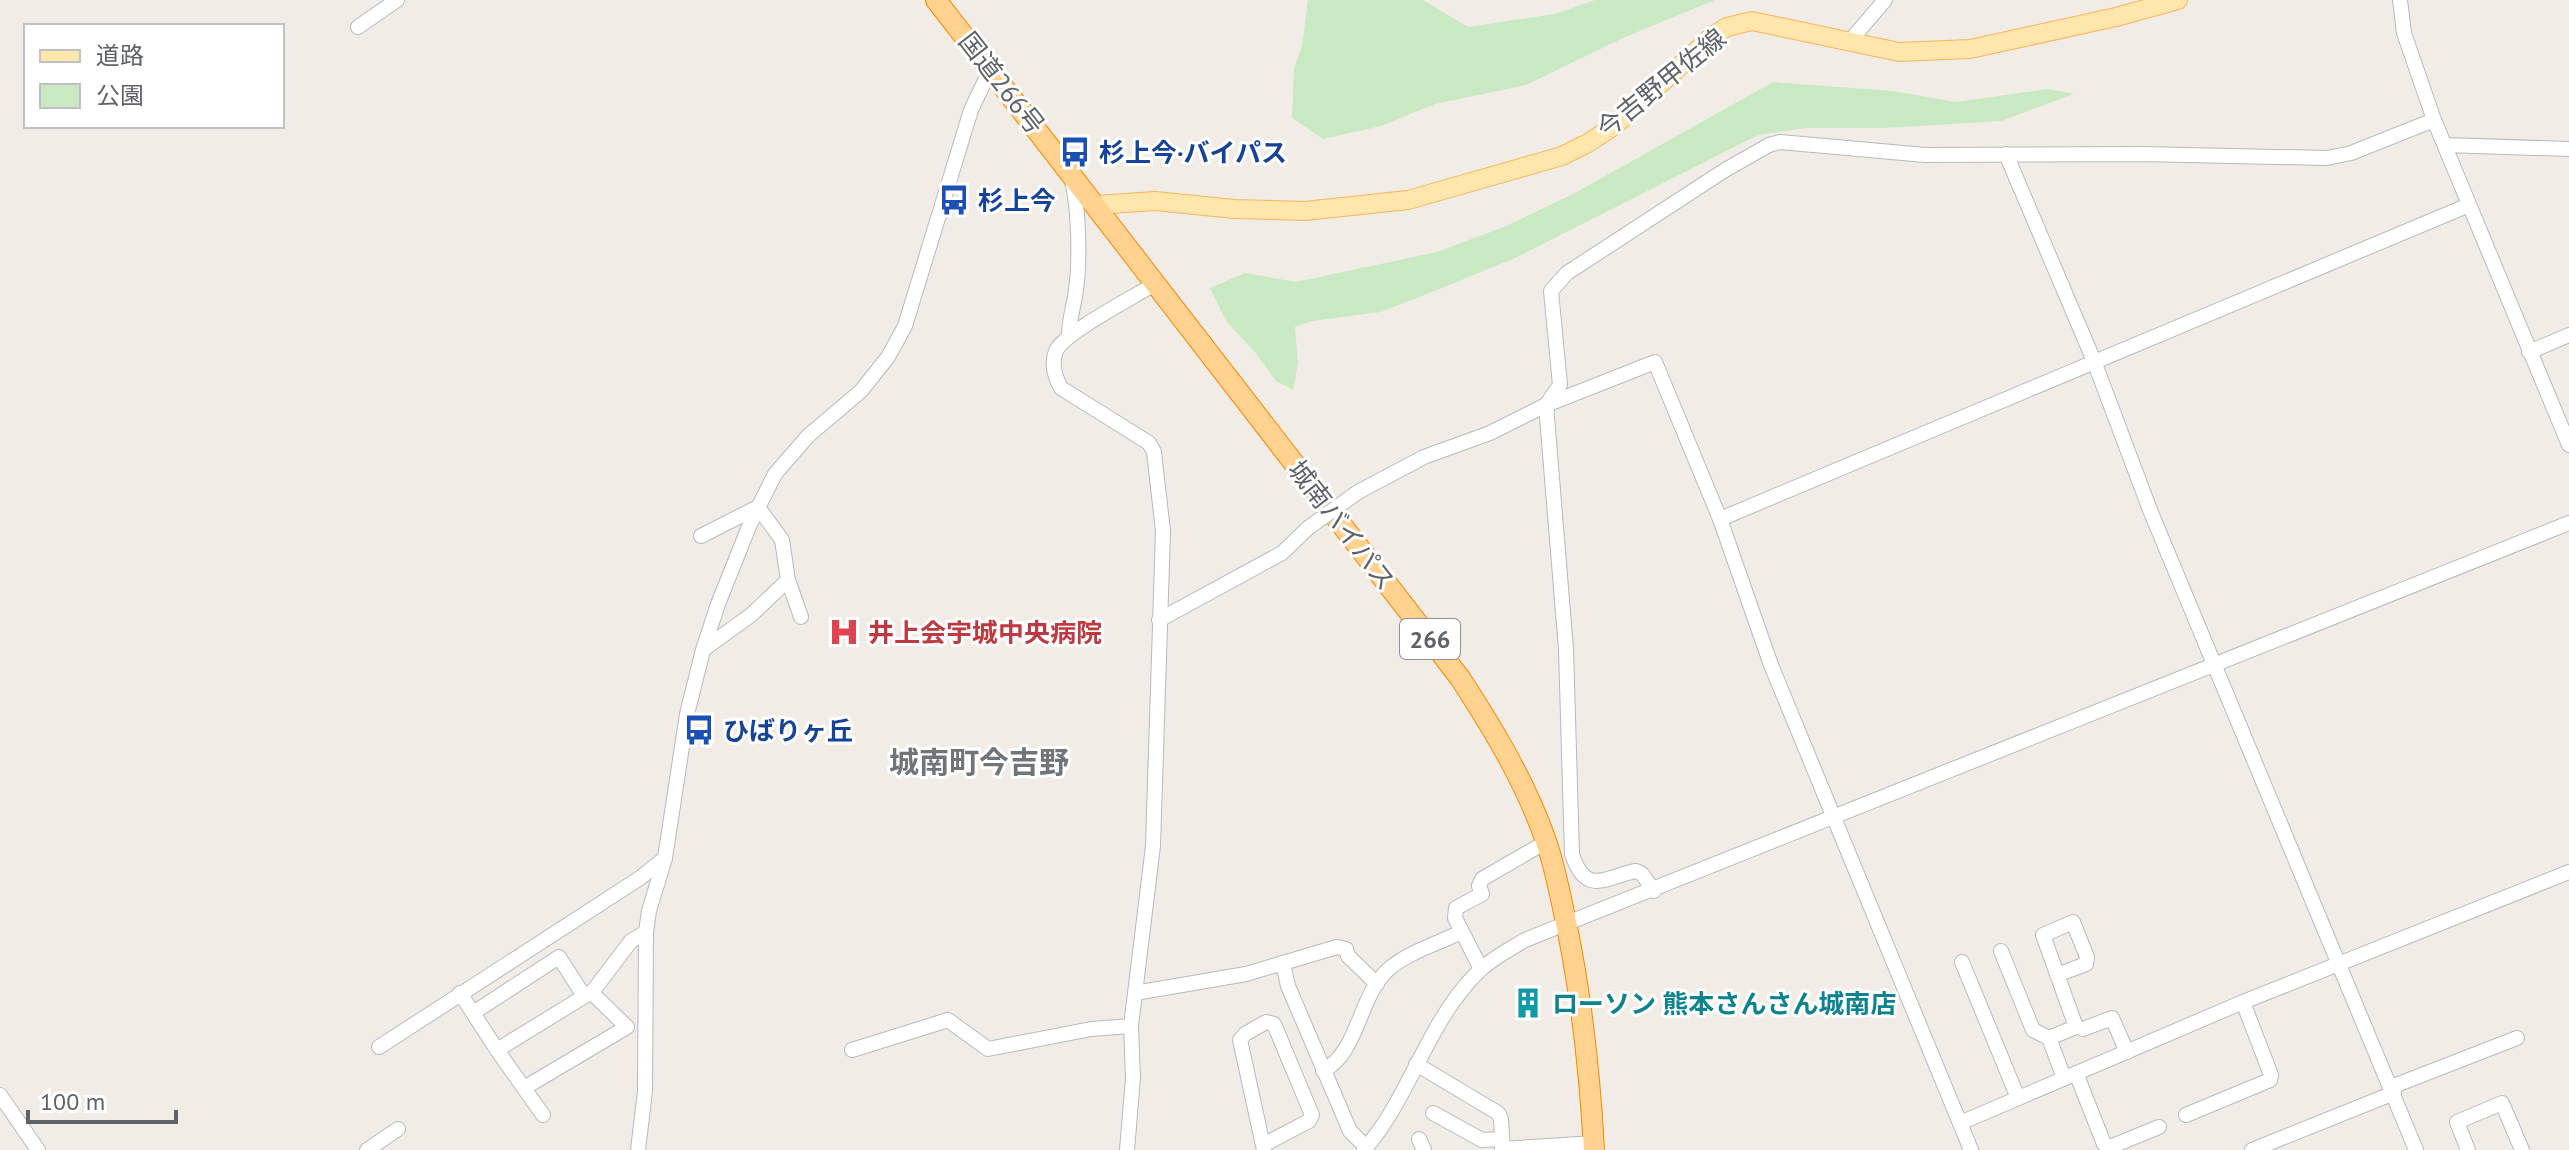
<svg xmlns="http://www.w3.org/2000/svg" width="2569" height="1150" font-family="'PT Sans','Noto Sans JP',sans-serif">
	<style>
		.green { fill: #c8e9c2 }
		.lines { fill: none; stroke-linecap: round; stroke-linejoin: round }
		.minor-casing { stroke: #b7babd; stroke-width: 16 }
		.major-casing { stroke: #f7b559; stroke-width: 20 }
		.highway-casing { stroke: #f78700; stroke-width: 22 }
		.minor { stroke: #fff; stroke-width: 14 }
		.major { stroke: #ffe6ad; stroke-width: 18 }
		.highway { stroke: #ffd38f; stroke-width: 20 }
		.minor-bridge-casing { stroke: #b7babd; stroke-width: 16; stroke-linecap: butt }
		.minor-bridge { stroke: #fff; stroke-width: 14 }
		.labels { text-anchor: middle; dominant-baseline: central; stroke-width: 6; stroke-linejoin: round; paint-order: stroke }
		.shield { fill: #fff; stroke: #8e9295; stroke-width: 2 }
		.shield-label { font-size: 24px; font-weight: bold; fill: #5e6367 }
		.street-label { font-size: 26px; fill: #5e6367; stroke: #fff }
		.transit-label { font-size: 26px; font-weight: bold; fill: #164399; stroke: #fff; text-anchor: start }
		.health-label { font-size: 26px; font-weight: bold; fill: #be3a42; stroke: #fff; text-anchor: start }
		.culture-label { font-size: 26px; font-weight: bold; fill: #0d838f; stroke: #fff; text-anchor: start }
		.quarter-label { font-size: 30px; font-weight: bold; fill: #6f7579; stroke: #fff }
	</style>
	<rect width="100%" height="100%" fill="#f1ede6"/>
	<!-- green -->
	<g class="green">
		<path d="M1308 0H1423L1468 27 1555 14 1595 0H1715L1625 37 1526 85 1435 104 1381 126 1323 139 1292 118 1294 69 1302 46Z"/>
		<path d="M1773 82 1893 91 1956 102 2048 89 2074 94 2001 121 1886 128H1806L1758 135 1515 258 1442 288 1381 312 1312 321 1295 327 1298 363 1293 390 1276 381 1254 351 1226 321 1210 288 1245 273 1296 282 1437 252 1504 227 1575 193Z"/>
	</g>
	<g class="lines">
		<!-- minor casing -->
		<g class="minor-casing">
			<g id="minor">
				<path d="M2400 0 2404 33 2434 120 2569 445"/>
				<path d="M358 27 397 0"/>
				<path d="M1850 41 1885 0"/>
				<path d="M2445 145 2569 149"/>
				<path d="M2006 154 2094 361 2150 510 2416 1150"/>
				<path d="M1069 335C1069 319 1074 306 1076 290 1080 261 1079 209 1072 181"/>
				<path d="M2529 352 2569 335"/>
				<path d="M1358 492 1424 457 1490 433 1546 405 1655 362 1720 519 1771 665 1971 1150"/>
				<path d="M1720 519 2469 205"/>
				<path d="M701 536 758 507 782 540 788 580 801 617"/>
				<path d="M1159 620 1282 553 1308 528"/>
				<path d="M704 649 751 615 788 580"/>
				<path d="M1654 891 1642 874 1636 871C1607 876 1586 898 1572 854L1566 649 1546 405 1560 385 1551 291 1567 273 1725 170 1769 145 1780 142 1925 155 2141 154 2327 158 2351 153 2434 120"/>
				<path d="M2001 951 2033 1030 2049 1038 2064 1078"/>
				<path d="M1962 962 2018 1098"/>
				<path d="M1481 969 1455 918 1456 908 1482 894 1479 886 1482 879 1546 842"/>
				<path d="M460 993 497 1050 593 991 631 941 646 932"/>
				<path d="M1135 993 1246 974 1283 963"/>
				<path d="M473 1013 559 957 584 996"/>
				<path d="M2083 1029 2112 1018 2127 1052"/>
				<path d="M2049 1038 2076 1027 2043 935 2073 922 2087 957 2086 964 2057 975"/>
				<path d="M379 1047 640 878 665 858"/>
				<path d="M497 1050 543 1115"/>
				<path d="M852 1050 948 1020 988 1049 1091 1029 1131 1026"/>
				<path d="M1416 1064 1498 1113 1501 1119 1503 1150"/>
				<path d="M1323 1071C1360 1051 1358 995 1390 968 1409 952 1439 943 1461 932"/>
				<path d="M2076 1073 2104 1144 2110 1147 2159 1127"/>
				<path d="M2391 1087 2517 1038"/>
				<path d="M524 1088 627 1027 591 992"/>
				<path d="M0 1095 38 1150"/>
				<path d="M1433 1113 1482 1140 1502 1139"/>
				<path d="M2186 1115 2270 1080 2271 1075 2243 1002"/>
				<path d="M1960 1123 2243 1002 2569 872"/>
				<path d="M1419 1139 1424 1150"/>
				<path d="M1263 1145 1309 1121 1312 1115 1274 1024 1266 1022 1245 1034 1240 1040 1264 1150"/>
				<path d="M1366 1147 1350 1131 1288 986 1283 963 1337 947 1346 949 1348 956 1377 984"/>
				<path d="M1502 1149 1594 1143"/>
				<path d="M367 1150 398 1129"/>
				<path d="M638 1150 645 1091 646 932 649 911 665 858 687 714 703 650 718 604 750 524 775 474 808 436 861 391 888 357 905 326 971 110 991 68"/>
				<path d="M1127 1150 1133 1078 1131 1026 1153 846 1163 531 1154 452 1149 443 1061 388C1055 377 1051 363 1056 351 1063 333 1136 296 1156 283"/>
				<path d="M1364 1150C1411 1096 1427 1022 1478 972 1492 958 1509 950 1525 940L2569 523"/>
				<path d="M2252 1150 2394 1093"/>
				<path d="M2468 1150 2457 1122 2502 1103 2522 1150"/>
			</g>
		</g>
		<!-- major casing -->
		<g class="major-casing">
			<path id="major" d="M1096 205 1155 201 1235 209 1305 211 1408 200 1562 156 1588 143 1614 126 1714 35 1727 27 1752 21 1899 52 1970 49 2116 17 2178 0"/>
		</g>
		<!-- highway casing -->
		<g class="highway-casing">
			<path id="highway" d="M936 0 1460 678C1494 730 1527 785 1547 844 1556 871 1561 899 1567 927 1582 1001 1590 1075 1594 1150"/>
		</g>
		<!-- minor -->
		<use href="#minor" class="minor"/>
		<!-- major -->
		<use href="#major" class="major"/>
		<!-- highway -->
		<use href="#highway" class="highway"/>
		<!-- minor-bridge casing -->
		<g class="minor-bridge-casing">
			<path id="minor-bridge" d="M1308 528 1358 492"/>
		</g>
		<!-- minor-bridge -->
		<use href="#minor-bridge" class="minor-bridge"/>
	</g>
	<!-- icons -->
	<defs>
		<g id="bus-bare" transform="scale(2.4)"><path d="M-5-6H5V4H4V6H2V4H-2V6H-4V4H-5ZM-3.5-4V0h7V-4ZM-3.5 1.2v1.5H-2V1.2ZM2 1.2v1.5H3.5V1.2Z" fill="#1a4fb4" stroke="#fff" stroke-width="2.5" paint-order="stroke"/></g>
		<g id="hospital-bare" transform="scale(2.4)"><path d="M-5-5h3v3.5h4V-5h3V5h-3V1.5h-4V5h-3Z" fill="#e0444e" stroke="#fff" stroke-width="2.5" paint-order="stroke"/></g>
		<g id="building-bare" transform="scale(2.4)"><path d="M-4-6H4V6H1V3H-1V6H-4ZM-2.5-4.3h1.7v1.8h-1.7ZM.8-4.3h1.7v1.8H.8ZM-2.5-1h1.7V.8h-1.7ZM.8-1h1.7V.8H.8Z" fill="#0f9aa8" stroke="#fff" stroke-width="2.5" paint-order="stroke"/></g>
	</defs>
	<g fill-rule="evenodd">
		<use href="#bus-bare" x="1075" y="152"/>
		<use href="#bus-bare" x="954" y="200"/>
		<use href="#hospital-bare" x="844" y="632"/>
		<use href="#bus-bare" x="699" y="730"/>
		<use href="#building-bare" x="1528" y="1003"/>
	</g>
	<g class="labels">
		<!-- shield labels -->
		<rect class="shield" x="1400" y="619" width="60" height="40" rx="6"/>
		<g class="shield-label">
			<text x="1430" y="639">266</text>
		</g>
		<!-- street labels -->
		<g class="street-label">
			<text transform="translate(1002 83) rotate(52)">国道266号</text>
			<text transform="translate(1661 83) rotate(-39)">今吉野甲佐線</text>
			<text transform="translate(1342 525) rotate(52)">城南バイパス</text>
		</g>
		<!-- transit labels -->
		<g class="transit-label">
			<text x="1099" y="152">杉上今·バイパス</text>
			<text x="978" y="200">杉上今</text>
			<text x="723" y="730">ひばりヶ丘</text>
		</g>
		<!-- health labels -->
		<g class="health-label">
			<text x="868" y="632">井上会宇城中央病院</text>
		</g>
		<!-- culture labels -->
		<g class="culture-label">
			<text x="1552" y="1003">ローソン 熊本さんさん城南店</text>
		</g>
		<!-- quarter labels -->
		<g class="quarter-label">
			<text x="979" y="761">城南町今吉野</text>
		</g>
	</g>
	<!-- legend -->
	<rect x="24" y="24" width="260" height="104" fill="#ffffff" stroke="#bfc1c2" stroke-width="2"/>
	<rect x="40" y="50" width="40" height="12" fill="#ffe6ad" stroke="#bfc1c2" stroke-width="2"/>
	<text x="96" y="64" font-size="24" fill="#5e6367">道路</text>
	<rect x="40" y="84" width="40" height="24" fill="#c8e9c2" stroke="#bfc1c2" stroke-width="2"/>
	<text x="96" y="104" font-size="24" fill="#5e6367">公園</text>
	<!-- scale -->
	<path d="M28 1110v12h148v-12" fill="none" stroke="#5e6367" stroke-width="4"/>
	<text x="40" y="1110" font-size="24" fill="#5e6367" stroke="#ffffff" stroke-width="6" paint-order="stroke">100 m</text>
</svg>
